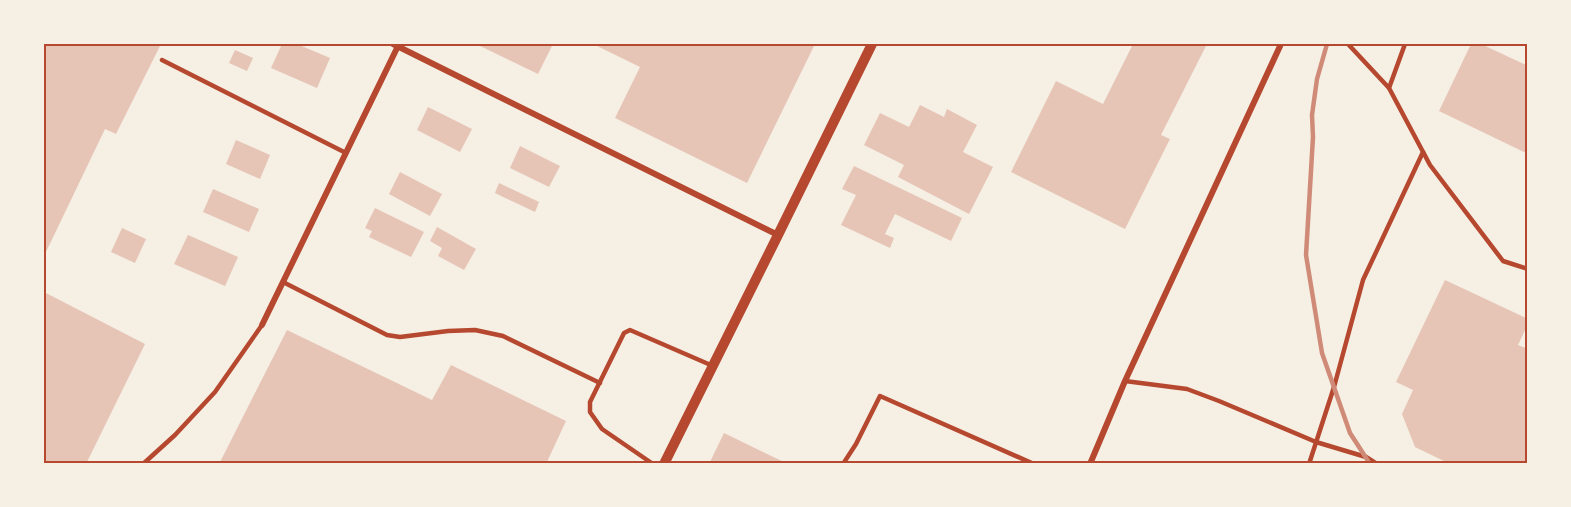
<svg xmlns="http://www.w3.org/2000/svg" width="1571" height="507" font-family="'Roboto Condensed',sans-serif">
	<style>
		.building { fill: #e6c5b7 }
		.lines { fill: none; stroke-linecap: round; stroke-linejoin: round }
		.service { stroke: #b5482f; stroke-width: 4.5 }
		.minor { stroke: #b5482f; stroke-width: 6 }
		.tertiary { stroke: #b5482f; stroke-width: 10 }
		.rail { stroke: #cf8b77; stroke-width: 4.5 }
		.neatline { fill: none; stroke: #b5482f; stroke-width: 2 }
	</style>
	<rect width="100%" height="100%" fill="#f6efe4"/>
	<!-- building -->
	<g class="building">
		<path d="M44 44H161L116 134 105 129 44 256Z"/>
		<path d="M282 44H297L330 58 317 88 271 68Z"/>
		<path d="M476 44H553L538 74Z"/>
		<path d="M593 44H815L747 183 615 118 640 67Z"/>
		<path d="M1133 44H1207L1161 135 1170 139 1125 229 1011 172 1056 81 1103 104Z"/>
		<path d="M1471 44H1481L1528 66V154L1439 111Z"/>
		<path d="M235 50 253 58 247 71 229 63Z"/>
		<path d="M920 105 944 117 947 109 977 125 963 152 993 167 969 214 898 177 904 165 864 145 880 113 909 127Z"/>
		<path d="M428 107 472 129 460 152 417 130Z"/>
		<path d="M236 140 270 155 260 179 226 164Z"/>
		<path d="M520 146 560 166 549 187 510 168Z"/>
		<path d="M854 166 962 218 951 241 895 214 885 234 894 238 890 248 841 225 856 195 842 189Z"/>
		<path d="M400 172 442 194 430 216 389 194Z"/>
		<path d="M499 183 539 202 535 212 495 193Z"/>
		<path d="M213 189 259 209 249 232 203 212Z"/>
		<path d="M375 208 424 232 411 257 369 237 372 231 365 228Z"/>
		<path d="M437 227 476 249 464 270 438 256 442 248 430 241Z"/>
		<path d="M122 228 146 239 135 263 111 252Z"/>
		<path d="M188 235 238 257 225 286 174 264Z"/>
		<path d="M1445 280 1528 319V324L1518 345 1528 349V464H1450L1415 447 1402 414 1413 390 1396 382Z"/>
		<path d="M44 292 145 344 86 464H44Z"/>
		<path d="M287 330 432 400 451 365 566 421 546 464H219Z"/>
		<path d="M724 433 788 464H709Z"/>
	</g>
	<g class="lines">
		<!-- service -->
		<g class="service">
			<path d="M1348 44 1389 88"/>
			<path d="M1405 44 1389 88 1430 165 1503 261 1528 269"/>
			<path d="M162 60 346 153"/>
			<path d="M283 282 387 335 400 337 448 331 475 330 503 336 600 383"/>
			<path d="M1125 381 1187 389 1219 401 1316 442 1366 457 1377 464"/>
			<path d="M143 464 175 435 215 392 262 325"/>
			<path d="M653 464 602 429 590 412V402L624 333 630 330 713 366"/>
			<path d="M843 464 856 444 880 396 1034 464"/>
			<path d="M1309 464 1334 387 1363 280 1423 152"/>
		</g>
		<!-- minor -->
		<g class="minor">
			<path d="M393 44 778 235"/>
			<path d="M262 325 399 44"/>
			<path d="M1090 464 1125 381 1281 44"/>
		</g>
		<!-- tertiary -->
		<path class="tertiary" d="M664 464 778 235 872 44"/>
		<!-- rail -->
		<path class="rail" d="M1327 44 1317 79 1312 115 1313 137 1306 255 1322 353 1350 433 1370 464"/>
	</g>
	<!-- border -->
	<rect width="1571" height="507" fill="none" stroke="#f6efe4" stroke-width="90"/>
	<rect x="45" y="45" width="1481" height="417" class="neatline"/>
</svg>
